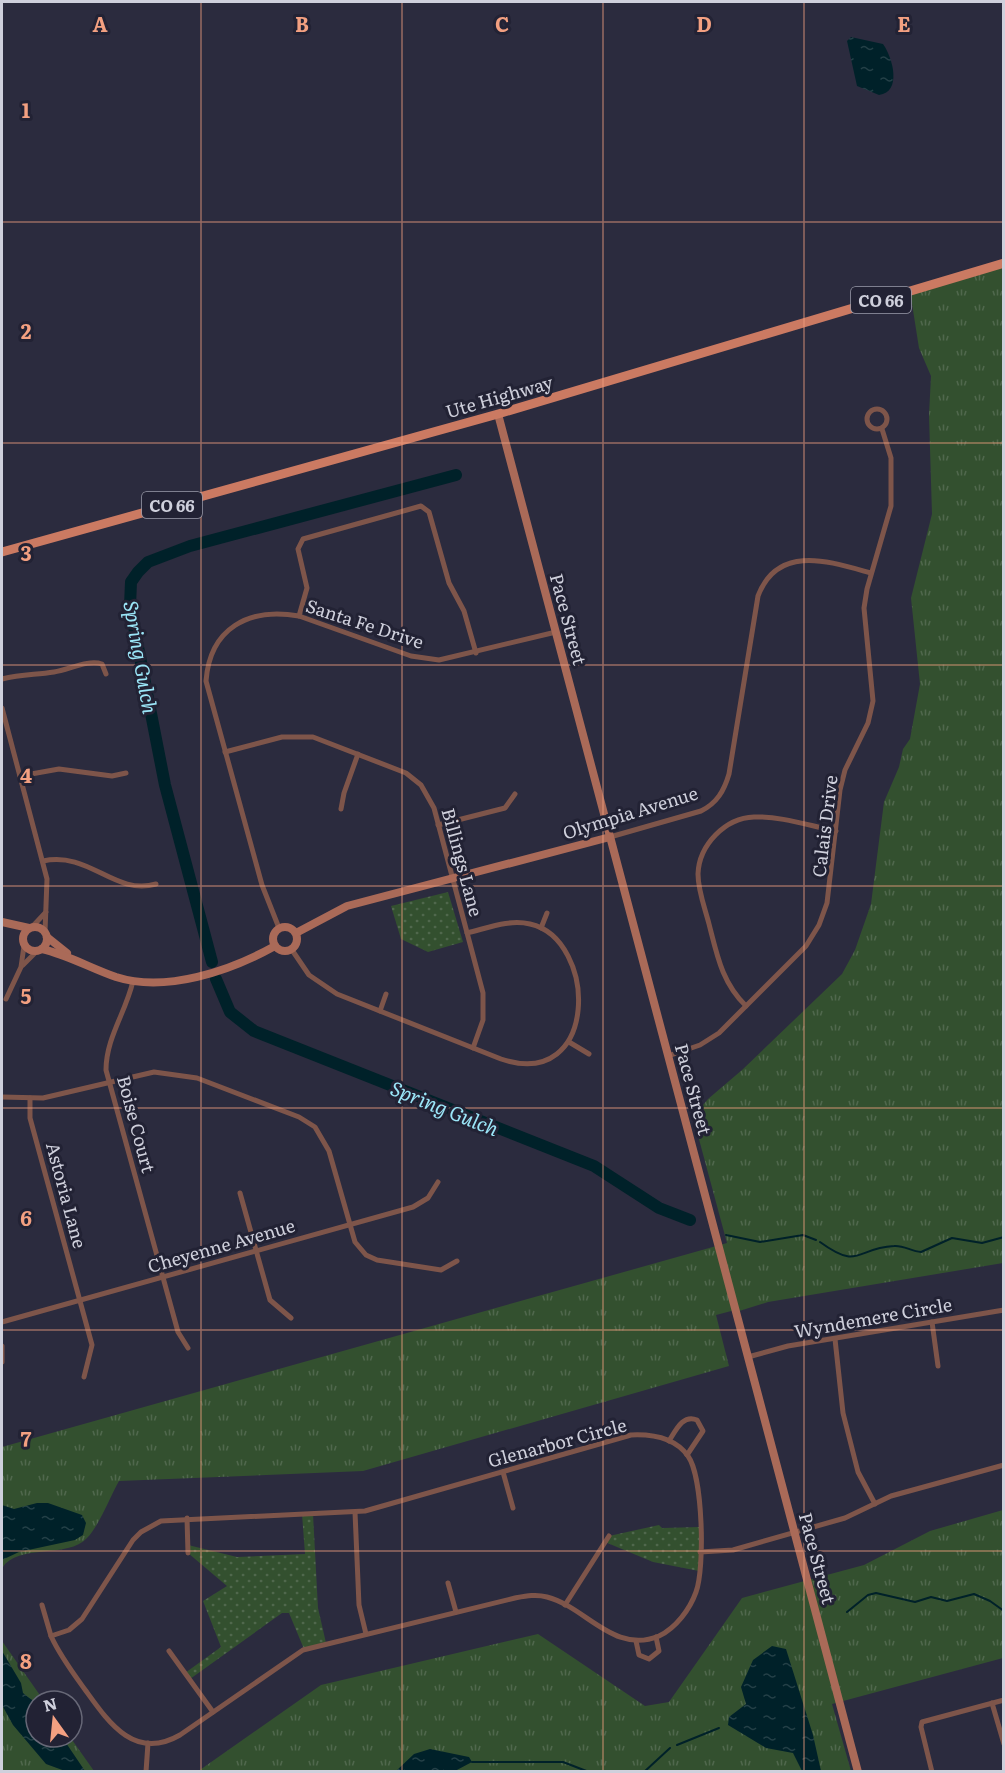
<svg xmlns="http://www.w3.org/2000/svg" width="1005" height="1773" font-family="Literata,serif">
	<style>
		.grass { fill: url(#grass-tufts) }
		.park { fill: url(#park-dots) }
		.water { fill: url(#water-ripples) }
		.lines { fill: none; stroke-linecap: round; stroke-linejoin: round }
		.stream { stroke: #002129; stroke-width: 2 }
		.river { stroke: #002129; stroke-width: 12 }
		.street { stroke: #7e554a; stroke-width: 5 }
		.secondary { stroke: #aa6a58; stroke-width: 8 }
		.primary { stroke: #cb7a62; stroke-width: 9 }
		.grid { fill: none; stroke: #f3a081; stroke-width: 1.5; stroke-opacity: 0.55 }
		.labels { text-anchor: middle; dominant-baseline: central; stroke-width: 6; stroke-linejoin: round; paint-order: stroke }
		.shield { fill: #222234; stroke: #9b9caa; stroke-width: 1.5 }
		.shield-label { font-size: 16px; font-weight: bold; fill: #cfd0dc }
		.street-label { font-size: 18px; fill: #cfd0dc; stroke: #222234 }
		.water-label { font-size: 20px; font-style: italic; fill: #9be6f8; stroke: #222234 }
		.grid-label { font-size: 20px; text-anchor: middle; font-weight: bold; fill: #f3a081; stroke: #222234; stroke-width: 6; stroke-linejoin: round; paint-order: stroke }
	</style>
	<defs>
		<pattern id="grass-tufts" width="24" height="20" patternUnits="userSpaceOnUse" patternTransform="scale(1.5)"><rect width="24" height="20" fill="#33502f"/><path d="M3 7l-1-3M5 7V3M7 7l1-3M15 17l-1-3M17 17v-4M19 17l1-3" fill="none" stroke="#50684d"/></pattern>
		<pattern id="park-dots" width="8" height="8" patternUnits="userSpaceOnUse" patternTransform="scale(1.5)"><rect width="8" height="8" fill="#33502f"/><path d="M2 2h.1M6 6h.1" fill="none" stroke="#50684d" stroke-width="1.8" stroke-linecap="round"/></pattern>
		<pattern id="water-ripples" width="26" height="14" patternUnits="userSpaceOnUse" patternTransform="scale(1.5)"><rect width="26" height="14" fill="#002129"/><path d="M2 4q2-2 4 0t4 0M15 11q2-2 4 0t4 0" fill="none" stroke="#244047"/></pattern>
	</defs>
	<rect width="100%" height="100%" fill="#2b2b3e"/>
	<!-- grass -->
	<g class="grass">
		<path d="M1003 262V1263L768 1302 736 1312 735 1310 716 1315 729 1366 363 1471 119 1481C110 1497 99 1526 87 1538 68 1559 18 1543 2 1568V1447L727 1243 693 1117 708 1099 742 1070 842 974 855 950 871 904 884 802 899 767 903 749 910 739 920 684 911 598 932 514 929 415 931 376 919 348 910 291Z"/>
		<path d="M1003 1510V1658L832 1704 851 1771 197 1772 321 1685 538 1634 645 1706 669 1702 742 1598 864 1565 930 1531Z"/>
		<path d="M2 1641 44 1701H36V1737H70L94 1771H2Z"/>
	</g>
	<!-- park -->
	<g class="park">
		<path d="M448 892 463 942 428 952 401 939 391 906Z"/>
		<path d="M302 1514H313L318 1608 326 1643 304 1649 289 1613H282L190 1679 185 1673 221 1647 203 1601 227 1586 188 1553V1545L237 1557 305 1554Z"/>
		<path d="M659 1525 662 1528 700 1527 699 1571 653 1562 605 1542 609 1536Z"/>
	</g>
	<!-- water -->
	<g class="water">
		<path d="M851 37 883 44C893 58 902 92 879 95L857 86 847 41Z"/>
		<path d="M37 1503H48L82 1515 86 1523 83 1535 75 1540 19 1552 2 1560V1505L14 1509Z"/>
		<path d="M772 1646 786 1649 813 1735 821 1771H802L793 1753 766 1748 728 1725 729 1717 746 1704 741 1687 753 1660Z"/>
		<path d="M2 1651 21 1683 23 1693 36 1703V1737H60L64 1740 85 1771H65L46 1764 13 1725 2 1705Z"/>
		<path d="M430 1749 469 1757 472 1762 455 1771H396L414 1754Z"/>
	</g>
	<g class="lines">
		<!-- stream -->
		<g class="stream">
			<path d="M726 1235 760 1242 803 1235 816 1240"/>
			<path d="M820 1242C860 1271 855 1248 894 1246 903 1245 911 1251 921 1252L952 1238 982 1243 1004 1237"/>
			<path d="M847 1612 868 1595 876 1593 915 1602 931 1597 947 1601 974 1594 990 1601 1004 1611"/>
			<path d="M677 1745 719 1728"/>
			<path d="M472 1762H563L589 1772"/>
			<path d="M644 1772 670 1748"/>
		</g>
		<!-- river -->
		<g class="river">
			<path d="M212 962 165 785 130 606 131 582 138 572 148 562 190 546 456 475"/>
			<path d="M216 979 230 1012 254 1031 594 1166 659 1208 690 1220"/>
		</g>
		<!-- street -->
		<g class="street">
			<circle cx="877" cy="419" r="10"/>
			<path d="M299 616 307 588 298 549 303 539 421 506 429 512 449 583 464 611 476 653"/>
			<path d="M2 679C22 674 35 675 54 672 69 670 88 659 102 664L106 674"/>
			<path d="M2 708 47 879 45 932"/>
			<path d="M225 752 282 737H313L406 773 421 785 434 808 483 993V1020L473 1048"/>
			<path d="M20 776 59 769 112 776 126 773"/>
			<path d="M341 809 344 793 358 754"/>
			<path d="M438 825 505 808 515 794"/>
			<path d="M610 837 701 811C717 803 724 791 729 774L758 596C778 543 831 562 871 573"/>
			<path d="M43 861C90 851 114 896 156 884"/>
			<path d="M32 927 46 912"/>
			<path d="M279 928 262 885 206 681C210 628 249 607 299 616L411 656 439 660 556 632"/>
			<path d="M541 928 547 913"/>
			<path d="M292 950 309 975 337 994 501 1059C600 1092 598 939 530 924 509 919 488 928 467 933"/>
			<path d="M23 965 37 951"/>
			<path d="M133 981C126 1012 106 1038 106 1070L178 1332 188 1348"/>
			<path d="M6 999 21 967 24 946"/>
			<path d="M746 1006C722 983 717 955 709 924 705 908 698 891 698 874 699 845 725 818 754 817 781 816 810 826 836 831"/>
			<path d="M380 1011 386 994"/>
			<path d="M569 1042 589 1054"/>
			<path d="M668 1056 700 1045 719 1033 806 946 819 925 827 903 840 790 845 770 868 723 873 701 864 608 867 589 891 506V458L882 429"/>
			<path d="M2 1097 43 1098 154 1072 197 1078 299 1117 315 1127 329 1151 355 1242 366 1255 377 1260 441 1270 457 1261"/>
			<path d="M30 1098V1118L92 1345 84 1377"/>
			<path d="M240 1193 270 1300 291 1318"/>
			<path d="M2 1322 413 1207 428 1198 438 1182"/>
			<path d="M932 1322 938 1366"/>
			<path d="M835 1339 843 1413 858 1472 875 1504"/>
			<path d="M2 1346V1362"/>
			<path d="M748 1357 788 1346 1004 1310"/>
			<path d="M631 1435C652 1434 675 1438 688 1456 703 1477 705 1568 696 1592 690 1609 676 1628 659 1636 614 1655 586 1607 547 1597 536 1594 526 1596 515 1598L303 1650 180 1735C135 1761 109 1723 86 1691 73 1673 60 1656 51 1636L69 1630 82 1619 133 1540 141 1532 161 1521 365 1511Z"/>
			<path d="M669 1441C676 1430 683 1414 697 1420L703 1431 687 1455"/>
			<path d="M503 1472 513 1508"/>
			<path d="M355 1512 359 1605 366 1634"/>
			<path d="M187 1518 188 1553"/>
			<path d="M700 1552 733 1550 845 1518 891 1496 1004 1465"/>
			<path d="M448 1583 456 1612"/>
			<path d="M42 1605 51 1636"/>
			<path d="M565 1605 609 1536"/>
			<path d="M636 1641 639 1655 649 1659 659 1651 656 1637"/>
			<path d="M169 1651 213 1712"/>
			<path d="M992 1703 1004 1744"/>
			<path d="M146 1772 148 1743"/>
			<path d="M932 1772 921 1727 922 1722 1004 1700"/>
		</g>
		<!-- secondary -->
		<g class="secondary">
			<path d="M498 414 858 1772"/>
			<path d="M2 922 29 928"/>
			<circle cx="285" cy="939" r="12"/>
			<circle cx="35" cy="939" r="12"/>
			<path d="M296 933 347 906 610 837"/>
			<path d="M47 937 67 953"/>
			<path d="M42 949C68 955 90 968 116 977 166 993 230 971 275 946"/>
		</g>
		<!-- primary -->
		<path class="primary" d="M2 552 498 414 1004 263"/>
	</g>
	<!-- grid -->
	<path class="grid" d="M201 2V1772M402 2V1772M603 2V1772M804 2V1772M2 222H1004M2 443H1004M2 665H1004M2 886H1004M2 1108H1004M2 1330H1004M2 1551H1004"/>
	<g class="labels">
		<!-- shield labels -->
		<g class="shield">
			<rect x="851" y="287" width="60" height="26" rx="4.5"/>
			<rect x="142" y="492" width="60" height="26" rx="4.5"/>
		</g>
		<g class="shield-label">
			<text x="881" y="300">CO 66</text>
			<text x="172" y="505">CO 66</text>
		</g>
		<!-- street labels -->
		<g class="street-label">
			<text transform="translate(499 396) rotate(-16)">Ute Highway</text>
			<text transform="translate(569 619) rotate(75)">Pace Street</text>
			<text transform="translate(365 623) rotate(18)">Santa Fe Drive</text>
			<text transform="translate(630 812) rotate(-17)">Olympia Avenue</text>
			<text transform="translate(824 826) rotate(-83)">Calais Drive</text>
			<text transform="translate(463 862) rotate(75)">Billings Lane</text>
			<text transform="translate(694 1089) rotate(75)">Pace Street</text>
			<text transform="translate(137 1124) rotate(75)">Boise Court</text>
			<text transform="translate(67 1195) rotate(75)">Astoria Lane</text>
			<text transform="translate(221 1245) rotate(-16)">Cheyenne Avenue</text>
			<text transform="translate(873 1317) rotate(-10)">Wyndemere Circle</text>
			<text transform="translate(557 1442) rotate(-15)">Glenarbor Circle</text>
			<text transform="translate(818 1558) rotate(75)">Pace Street</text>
		</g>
		<!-- water labels -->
		<g class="water-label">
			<text transform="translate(142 657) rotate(80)">Spring Gulch</text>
			<text transform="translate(445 1107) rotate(22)">Spring Gulch</text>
		</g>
	</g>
	<g class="grid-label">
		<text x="100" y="32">A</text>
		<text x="302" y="32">B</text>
		<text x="502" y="32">C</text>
		<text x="704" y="32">D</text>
		<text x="904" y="32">E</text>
		<text x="26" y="118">1</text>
		<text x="26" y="339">2</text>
		<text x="26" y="561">3</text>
		<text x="26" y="783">4</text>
		<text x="26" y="1004">5</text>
		<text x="26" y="1226">6</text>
		<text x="26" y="1447">7</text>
		<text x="26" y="1669">8</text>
	</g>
	<!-- border -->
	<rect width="1005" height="1773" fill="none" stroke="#cfd0dc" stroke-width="6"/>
	<!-- north arrow -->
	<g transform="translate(54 1719) rotate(345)"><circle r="28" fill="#222234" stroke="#676877" stroke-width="1.5"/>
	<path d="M0-4.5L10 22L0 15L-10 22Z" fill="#f3a081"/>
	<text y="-9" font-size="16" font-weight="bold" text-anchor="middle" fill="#cfd0dc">N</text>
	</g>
</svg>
